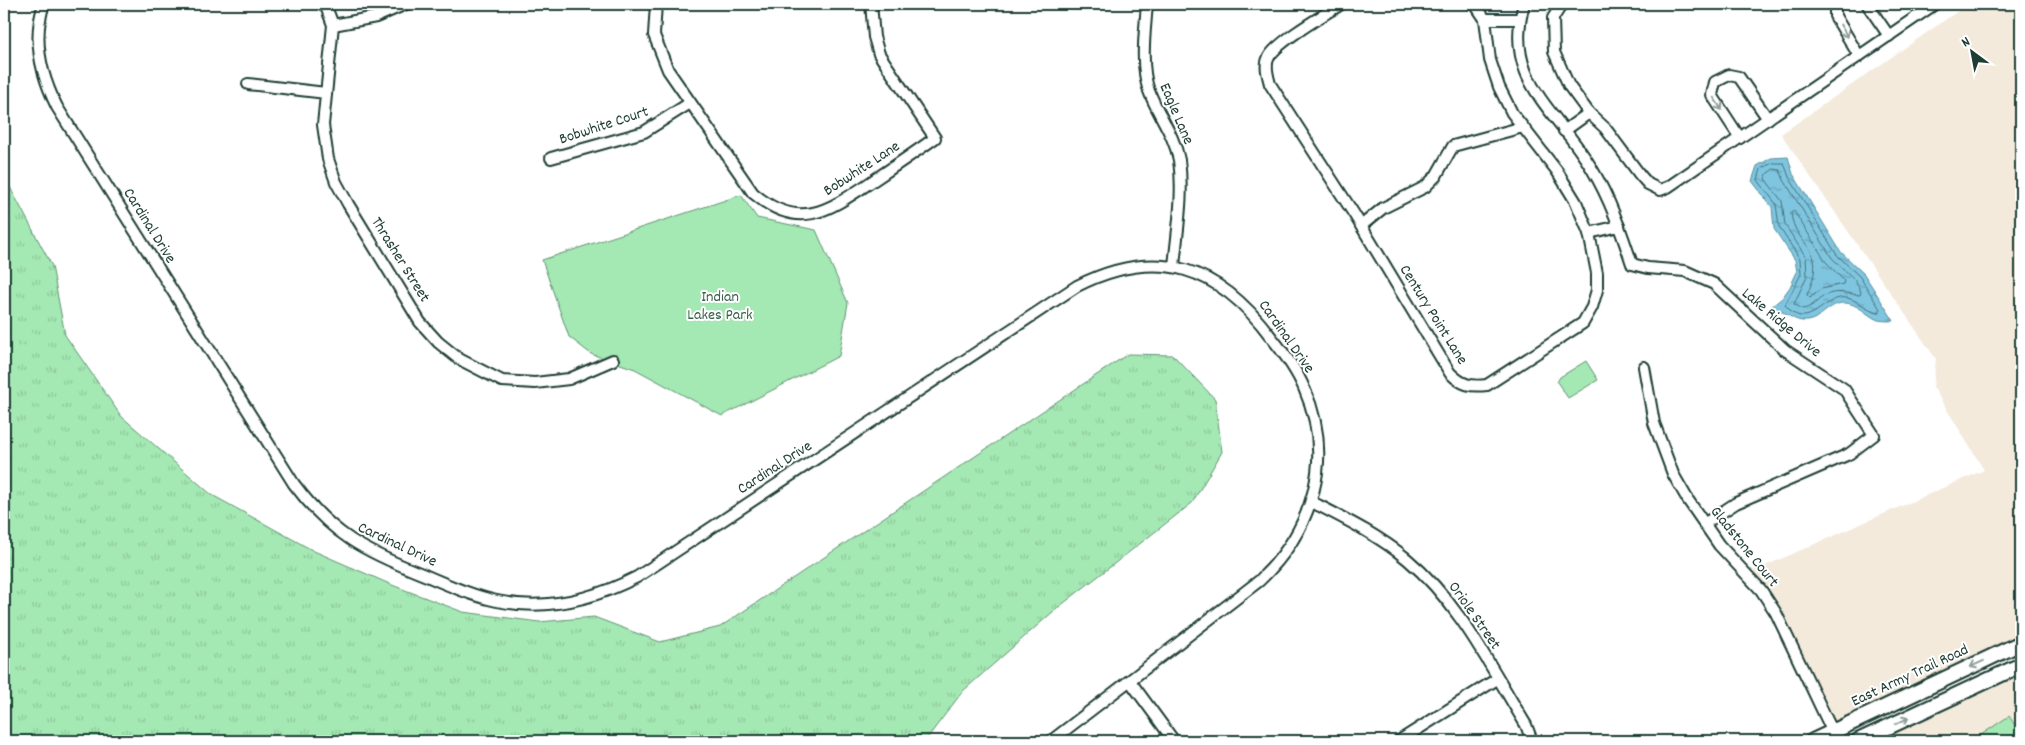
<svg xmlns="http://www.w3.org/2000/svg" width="2025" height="745" font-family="Dekko,sans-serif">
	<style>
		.built { fill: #f3eadc }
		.grass { fill: url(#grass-tufts); stroke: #629274 }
		.green { fill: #a4e8b3; stroke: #629274 }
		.water { fill: url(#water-ripples); stroke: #598f9b }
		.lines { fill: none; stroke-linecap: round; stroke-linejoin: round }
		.shore { stroke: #457379; stroke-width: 1 }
		.street-casing { stroke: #1f3d34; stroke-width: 14 }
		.secondary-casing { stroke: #1f3d34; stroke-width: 18 }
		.street { stroke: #fff; stroke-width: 10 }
		.secondary { stroke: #fff; stroke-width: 14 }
		.oneway { stroke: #8f9e9a }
		.labels { text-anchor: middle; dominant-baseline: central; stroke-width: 4; stroke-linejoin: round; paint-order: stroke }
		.street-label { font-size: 16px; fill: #1f3d34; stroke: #fff }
		.park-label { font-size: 16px; fill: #3a5f4d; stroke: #fff }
	</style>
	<defs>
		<pattern id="grass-tufts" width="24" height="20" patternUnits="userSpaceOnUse" patternTransform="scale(1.25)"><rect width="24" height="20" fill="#a4e8b3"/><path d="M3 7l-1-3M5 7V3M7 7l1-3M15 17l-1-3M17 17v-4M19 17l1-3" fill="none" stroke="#8dc89b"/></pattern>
		<pattern id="water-ripples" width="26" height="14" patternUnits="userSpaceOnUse" patternTransform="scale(1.25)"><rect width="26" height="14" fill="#7fc5e0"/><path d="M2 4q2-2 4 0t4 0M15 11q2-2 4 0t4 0" fill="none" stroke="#67a1b6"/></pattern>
	</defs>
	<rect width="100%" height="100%" fill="#fff"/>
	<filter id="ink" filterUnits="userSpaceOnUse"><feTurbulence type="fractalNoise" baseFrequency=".02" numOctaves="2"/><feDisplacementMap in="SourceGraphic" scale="10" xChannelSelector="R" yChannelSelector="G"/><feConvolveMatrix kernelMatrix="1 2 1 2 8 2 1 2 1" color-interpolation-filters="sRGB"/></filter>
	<g filter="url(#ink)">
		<!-- built -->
		<g class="built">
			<path d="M1968 4H2021V638L1835 726 1778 608 1751 572 1984 470 1933 387 1936 359 1781 134Z"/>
			<path d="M2021 670V741H1865Z"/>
		</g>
		<!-- grass -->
		<path class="grass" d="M4 176 52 266 65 335 121 416 212 495 314 551 392 585 463 612 539 622 594 617 660 642 720 627 1128 354 1173 355 1215 399 1222 452 1192 503 1055 610 963 691 925 741H4Z"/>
		<!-- green -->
		<g class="green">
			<path d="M741 195 757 218 816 230 848 303 839 356 722 416 635 369 591 354 569 337 542 260Z"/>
			<path d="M1586 361 1598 380 1568 398 1557 382 1560 377Z"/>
			<path d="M2009 716 2021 734V741H1972Z"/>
		</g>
		<!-- water -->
		<path class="water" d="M1788 157 1793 174 1841 252 1864 274 1894 321C1889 321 1883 321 1878 320 1867 316 1857 302 1843 303 1827 304 1819 323 1802 321 1792 320 1783 310 1771 307L1782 298 1790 287 1797 272 1795 260 1774 229 1772 207 1752 181 1757 166 1771 158Z"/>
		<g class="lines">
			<!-- shore -->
			<g class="shore">
				<path d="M1773 163H1784L1789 177 1837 255 1860 277 1880 309 1879 312C1868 311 1858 300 1847 298 1826 294 1813 326 1793 313 1790 311 1788 307 1785 305L1801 274 1800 259 1779 227 1776 204 1758 180 1761 169Z"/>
				<path d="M1774 169 1780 170 1784 180 1832 258 1855 280 1861 292 1860 295C1848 294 1837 289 1824 296 1816 301 1813 307 1803 309L1794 304 1807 276 1806 257 1785 225 1782 201 1765 179 1767 174Z"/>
				<path d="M1794 211 1826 262 1844 281 1843 284 1821 289 1810 298 1807 295C1830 243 1795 250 1791 213Z"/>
			</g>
			<!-- street casing -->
			<g class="street-casing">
				<g id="street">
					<path d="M44 4C32 39 41 75 57 107L294 484C332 535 364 551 422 574 446 584 472 596 497 601 545 611 594 599 637 577L1077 286C1158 245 1219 267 1271 337 1284 353 1296 369 1304 388 1335 458 1313 530 1259 581L1051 741"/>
					<path d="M325 4 333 25 323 125 328 159 336 182 348 204 420 322 438 342 459 359 502 381 535 383 569 379 613 360"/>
					<path d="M656 4 654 35 668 70 753 193C799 232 828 211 871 182 892 168 914 153 935 138L879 54 874 37 871 4"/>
					<path d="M1147 4C1145 31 1140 65 1149 91 1158 115 1174 134 1179 160 1184 195 1177 232 1174 267"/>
					<path d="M1341 4C1324 15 1278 41 1269 57 1264 65 1268 76 1270 84L1354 214 1450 373C1462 385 1470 387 1487 385L1583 323 1592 307 1597 290V273L1589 233 1576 202 1557 171 1512 113 1499 87 1490 60 1485 19 1475 4"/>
					<path d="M1524 4C1502 81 1558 110 1592 169 1610 199 1621 231 1632 264L1648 268 1685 271 1714 284 1785 350 1844 389 1874 435 1849 454 1736 503 1704 524"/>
					<path d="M1562 4 1553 18 1554 52 1569 86 1589 113 1605 128 1640 175 1648 184 1660 190 1668 187 1935 4"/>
					<path d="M1835 4V16L1859 56"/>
					<path d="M1867 4 1889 36"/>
					<path d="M1485 19H1520"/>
					<path d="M333 25 376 17 406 4"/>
					<path d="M248 84 326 93"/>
					<path d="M1564 131 1589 113"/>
					<path d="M1740 138 1712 95 1715 82 1729 75 1739 77 1768 119"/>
					<path d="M551 158 644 132 690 103"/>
					<path d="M1361 226 1383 208 1425 187 1436 176 1453 146 1523 127"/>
					<path d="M1589 233 1619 226"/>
					<path d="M1644 367 1654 423 1673 474 1688 500 1719 545 1761 590 1776 613 1837 741"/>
					<path d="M1312 502C1345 519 1378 535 1407 559 1459 602 1491 668 1526 725L1532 741"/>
					<path d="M1130 681 1174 741"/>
					<path d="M1399 741 1497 679"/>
				</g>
			</g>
			<!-- secondary casing -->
			<g class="secondary-casing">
				<g id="secondary">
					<path d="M1813 741 2021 643"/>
					<path d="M1858 741 2021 665"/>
				</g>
			</g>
			<!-- street -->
			<use href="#street" class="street"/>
			<!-- secondary -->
			<use href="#secondary" class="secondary"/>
		</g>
		<!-- one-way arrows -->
		<defs><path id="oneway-shaft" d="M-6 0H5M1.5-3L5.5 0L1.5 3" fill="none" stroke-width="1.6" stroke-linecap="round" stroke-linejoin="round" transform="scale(1.25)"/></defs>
		<g class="oneway">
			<use href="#oneway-shaft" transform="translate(1844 31) rotate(59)"/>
			<use href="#oneway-shaft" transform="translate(1718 104) rotate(56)"/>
			<use href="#oneway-shaft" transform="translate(1977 664) rotate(155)"/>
			<use href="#oneway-shaft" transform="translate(1902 721) rotate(-25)"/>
		</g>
	</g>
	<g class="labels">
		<!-- street labels -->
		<g class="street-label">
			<text transform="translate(1176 114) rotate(67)">Eagle Lane</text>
			<text transform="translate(604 126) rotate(-18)">Bobwhite Court</text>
			<text transform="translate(862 169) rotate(-33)">Bobwhite Lane</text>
			<text transform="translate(149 226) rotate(58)">Cardinal Drive</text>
			<text transform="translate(400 260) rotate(58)">Thrasher Street</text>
			<text transform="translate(1433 315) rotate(58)">Century Point Lane</text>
			<text transform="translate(1781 323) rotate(40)">Lake Ridge Drive</text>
			<text transform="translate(1286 337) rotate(55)">Cardinal Drive</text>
			<text transform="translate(775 468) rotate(-33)">Cardinal Drive</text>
			<text transform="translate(397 545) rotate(25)">Cardinal Drive</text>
			<text transform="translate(1744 547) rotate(51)">Gladstone Court</text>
			<text transform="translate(1474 616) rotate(55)">Oriole Street</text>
			<text transform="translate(1910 676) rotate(-25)">East Army Trail Road</text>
		</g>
		<!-- park labels -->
		<g class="park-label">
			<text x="720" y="297">Indian<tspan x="720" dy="18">Lakes Park</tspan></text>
		</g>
	</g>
	<!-- margin -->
	<rect width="2025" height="745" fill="none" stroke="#fff" stroke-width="20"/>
	<rect x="10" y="10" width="2005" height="725" fill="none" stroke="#1f3d34" stroke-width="2" filter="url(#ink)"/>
	<!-- north arrow -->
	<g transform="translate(1972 52) rotate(328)" stroke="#ffffff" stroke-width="4" paint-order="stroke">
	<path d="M0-4L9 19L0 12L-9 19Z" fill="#1f3d34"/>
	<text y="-8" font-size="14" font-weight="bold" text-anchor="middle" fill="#1f3d34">N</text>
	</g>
</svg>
